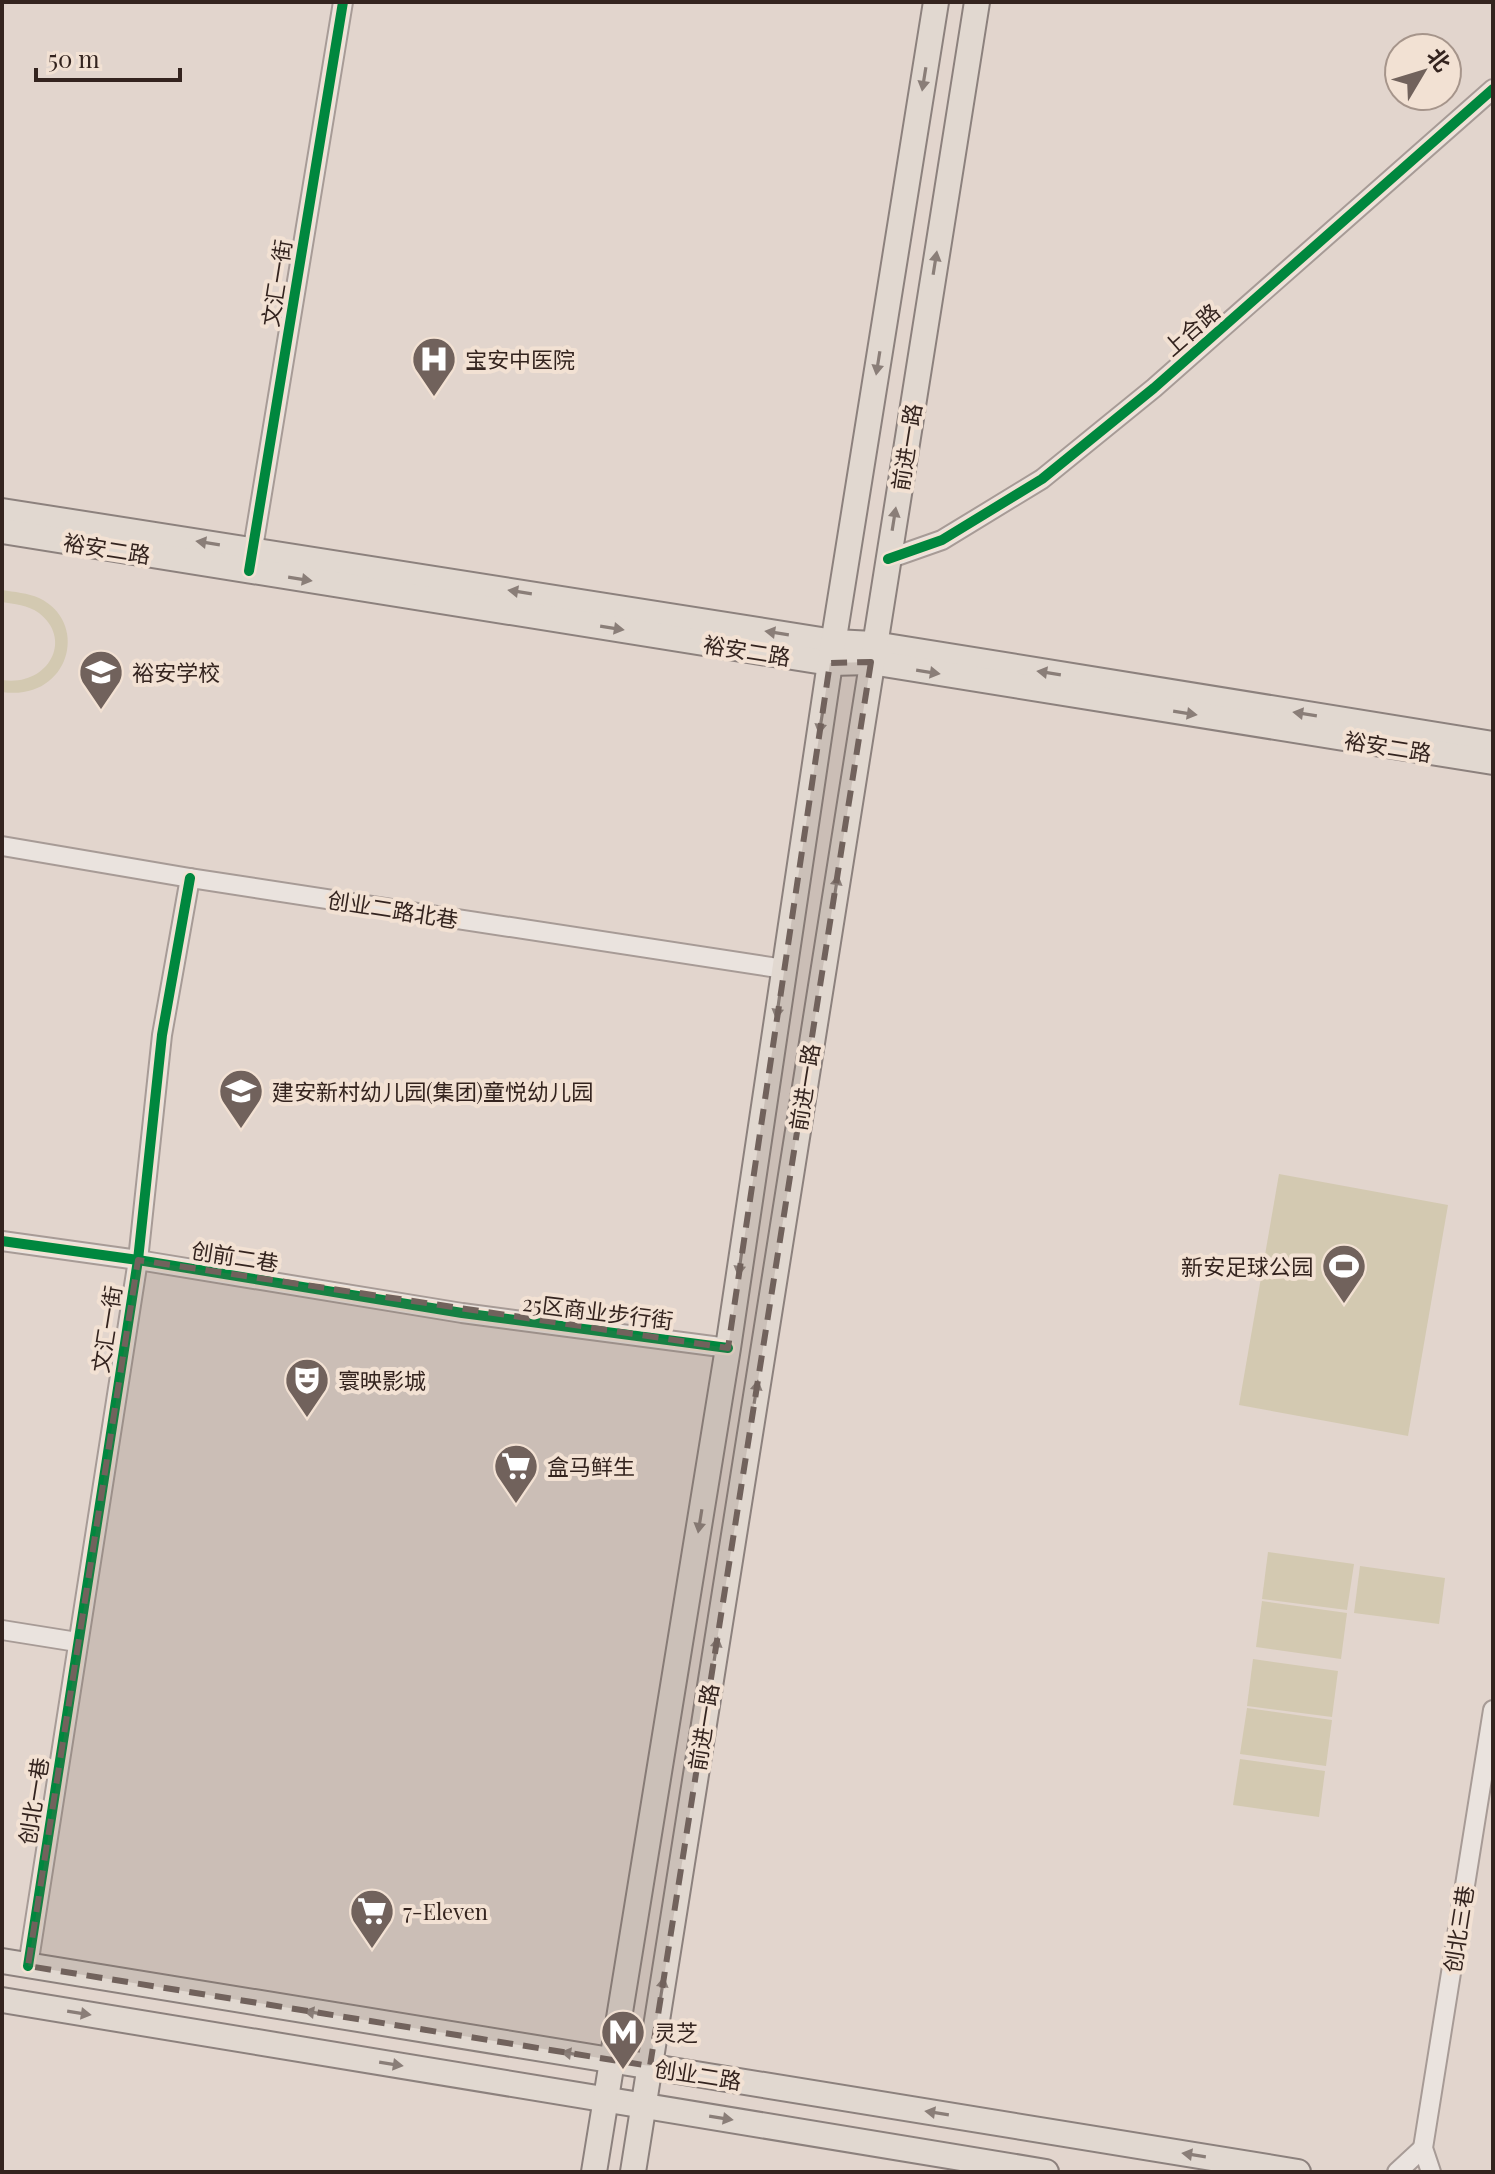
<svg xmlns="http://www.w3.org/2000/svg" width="1495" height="2174" font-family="'Playfair Display','Noto Sans SC',serif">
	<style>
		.green { fill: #d3c9b1 }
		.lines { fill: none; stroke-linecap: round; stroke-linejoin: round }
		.minor-casing { stroke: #a79b96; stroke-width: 22 }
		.major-casing { stroke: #8c817d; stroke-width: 28 }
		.minor { stroke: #eae3de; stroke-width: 18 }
		.major { stroke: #e1d8d0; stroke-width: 24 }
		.cycleway-casing { stroke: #f2e1d3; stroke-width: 15 }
		.cycleway { stroke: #00873e; stroke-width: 10 }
		.oneway { fill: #8a7e78 }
		.marked { fill: #71625c; fill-opacity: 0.2; stroke: #71625c; stroke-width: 6; stroke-dasharray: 16 10; stroke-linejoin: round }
		.labels { text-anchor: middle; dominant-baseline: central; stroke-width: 8; stroke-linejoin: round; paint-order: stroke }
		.street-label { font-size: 22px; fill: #34241f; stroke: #f2e1d3 }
		.poi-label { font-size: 22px; fill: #34241f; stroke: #f2e1d3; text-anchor: start }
	</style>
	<rect width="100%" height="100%" fill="#e2d5cd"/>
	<!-- green -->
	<g class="green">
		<path d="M2 590C14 592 28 593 39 598 91 623 69 702 2 692V680C48 687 74 640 39 613 28 605 14 604 2 602Z"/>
		<path d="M1279 1174 1448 1205 1408 1436 1239 1405Z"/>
		<path d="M1268 1552 1354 1564 1347 1610 1262 1599Z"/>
		<path d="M1360 1566 1445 1578 1439 1624 1354 1613Z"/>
		<path d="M1262 1601 1347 1613 1341 1659 1256 1647Z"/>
		<path d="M1253 1659 1338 1671 1332 1717 1247 1706Z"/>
		<path d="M1247 1708 1332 1720 1326 1766 1240 1754Z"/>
		<path d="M1240 1759 1325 1771 1319 1817 1233 1805Z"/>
	</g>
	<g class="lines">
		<!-- minor casing -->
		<g class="minor-casing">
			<g id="minor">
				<path d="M888 559 942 540 1042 479 1154 388 1493 89"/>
				<path d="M251 560 343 2"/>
				<path d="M2 846 190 878 784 969"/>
				<path d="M2 1241 138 1260 462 1313 728 1348"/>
				<path d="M2 1630 77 1642"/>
				<path d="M28 1966 138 1260 162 1035 190 878"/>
				<path d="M1397 2172 1423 2148"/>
				<path d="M1431 2172 1423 2148 1493 1710"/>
			</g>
		</g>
		<!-- major casing -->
		<g class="major-casing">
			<g id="major">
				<path d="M2 511 834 642 874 644 1493 744"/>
				<path d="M2 531 830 663 871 662 1493 762"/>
				<path d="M2 1961 1298 2172"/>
				<path d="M2 2000 1046 2172"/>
				<path d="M594 2172 728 1348 830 663 936 2"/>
				<path d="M633 2172 977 2"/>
			</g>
		</g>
		<!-- minor -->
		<use href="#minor" class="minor"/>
		<!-- major -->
		<use href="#major" class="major"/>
		<!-- cycleway casing -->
		<g class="cycleway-casing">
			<g id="cycleway">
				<path d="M888 559 942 540 1042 479 1154 388 1493 89"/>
				<path d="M249 571 343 2"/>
				<path d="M2 1241 138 1260 462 1313 728 1348"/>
				<path d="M28 1966 138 1260 162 1035 190 878"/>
			</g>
		</g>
		<!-- cycleway -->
		<use href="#cycleway" class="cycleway"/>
	</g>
	<!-- one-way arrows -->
	<defs><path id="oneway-solid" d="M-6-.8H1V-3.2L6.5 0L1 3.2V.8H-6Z" transform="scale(2)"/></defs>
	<g class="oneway">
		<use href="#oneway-solid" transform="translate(924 79) rotate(99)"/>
		<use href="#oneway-solid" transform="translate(935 263) rotate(-81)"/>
		<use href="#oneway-solid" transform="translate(878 363) rotate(99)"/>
		<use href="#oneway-solid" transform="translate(894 519) rotate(-81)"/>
		<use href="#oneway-solid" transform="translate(208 543) rotate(-171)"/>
		<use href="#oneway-solid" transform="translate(300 579) rotate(9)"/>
		<use href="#oneway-solid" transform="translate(520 592) rotate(-171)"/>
		<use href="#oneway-solid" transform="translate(612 628) rotate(9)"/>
		<use href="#oneway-solid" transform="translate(777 633) rotate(-171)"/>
		<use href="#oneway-solid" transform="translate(928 672) rotate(9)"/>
		<use href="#oneway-solid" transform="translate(1049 673) rotate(-171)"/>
		<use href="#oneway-solid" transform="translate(1185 713) rotate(9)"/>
		<use href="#oneway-solid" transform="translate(1305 714) rotate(-171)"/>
		<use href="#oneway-solid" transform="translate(821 722) rotate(99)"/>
		<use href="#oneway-solid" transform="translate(836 887) rotate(-81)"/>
		<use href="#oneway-solid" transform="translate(778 1007) rotate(98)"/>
		<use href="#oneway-solid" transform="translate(740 1264) rotate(98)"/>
		<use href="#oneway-solid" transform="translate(756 1392) rotate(-81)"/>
		<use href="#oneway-solid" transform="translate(700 1521) rotate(99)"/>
		<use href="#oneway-solid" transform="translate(716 1649) rotate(-81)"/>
		<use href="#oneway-solid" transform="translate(662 1989) rotate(-81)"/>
		<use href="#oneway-solid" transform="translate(79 2013) rotate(9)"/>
		<use href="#oneway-solid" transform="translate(316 2013) rotate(-171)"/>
		<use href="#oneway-solid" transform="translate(573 2054) rotate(-171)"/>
		<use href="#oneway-solid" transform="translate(391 2064) rotate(9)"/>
		<use href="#oneway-solid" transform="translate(937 2113) rotate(-171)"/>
		<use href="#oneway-solid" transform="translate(721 2118) rotate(9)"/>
		<use href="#oneway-solid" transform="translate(1194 2155) rotate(-171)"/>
	</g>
	<!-- marked area -->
	<path class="marked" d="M871 662 650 2066 28 1966 138 1260 728 1348 830 663Z"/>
	<!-- icons -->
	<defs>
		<g id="hospital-pin" transform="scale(2.3)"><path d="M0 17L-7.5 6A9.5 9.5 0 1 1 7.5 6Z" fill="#71625c" stroke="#f2e1d3"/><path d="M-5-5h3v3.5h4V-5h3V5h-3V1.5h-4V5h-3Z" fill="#fff"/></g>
		<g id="school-pin" transform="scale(2.3)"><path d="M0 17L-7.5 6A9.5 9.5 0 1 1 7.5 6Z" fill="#71625c" stroke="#f2e1d3"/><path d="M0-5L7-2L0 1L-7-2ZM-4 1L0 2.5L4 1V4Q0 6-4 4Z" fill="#fff"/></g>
		<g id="stadium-pin" transform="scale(2.3)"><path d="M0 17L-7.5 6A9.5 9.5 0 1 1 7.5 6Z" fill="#71625c" stroke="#f2e1d3"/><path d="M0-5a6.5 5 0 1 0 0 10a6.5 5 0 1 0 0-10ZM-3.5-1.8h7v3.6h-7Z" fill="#fff"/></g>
		<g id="theatre-pin" transform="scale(2.3)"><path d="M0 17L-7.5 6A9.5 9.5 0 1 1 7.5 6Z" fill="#71625c" stroke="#f2e1d3"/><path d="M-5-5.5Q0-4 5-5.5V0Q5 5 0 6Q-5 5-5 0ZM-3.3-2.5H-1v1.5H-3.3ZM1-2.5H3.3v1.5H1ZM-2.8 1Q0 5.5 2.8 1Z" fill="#fff"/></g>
		<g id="supermarket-pin" transform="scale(2.3)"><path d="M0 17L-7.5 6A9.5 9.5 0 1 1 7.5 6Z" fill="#71625c" stroke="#f2e1d3"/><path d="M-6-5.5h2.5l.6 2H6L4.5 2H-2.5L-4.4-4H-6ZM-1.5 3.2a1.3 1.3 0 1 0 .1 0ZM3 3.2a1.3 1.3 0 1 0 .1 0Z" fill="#fff"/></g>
		<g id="metro-pin" transform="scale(2.3)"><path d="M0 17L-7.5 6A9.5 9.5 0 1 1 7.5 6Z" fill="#71625c" stroke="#f2e1d3"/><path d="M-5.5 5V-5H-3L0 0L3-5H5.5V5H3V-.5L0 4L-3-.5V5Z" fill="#fff"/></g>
	</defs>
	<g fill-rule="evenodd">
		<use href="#hospital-pin" x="434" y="359"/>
		<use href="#school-pin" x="101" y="672"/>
		<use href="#school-pin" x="241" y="1091"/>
		<use href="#stadium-pin" x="1344" y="1266"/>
		<use href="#theatre-pin" x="307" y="1380"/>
		<use href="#supermarket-pin" x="516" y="1466"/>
		<use href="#supermarket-pin" x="372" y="1911"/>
		<use href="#metro-pin" x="623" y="2032"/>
	</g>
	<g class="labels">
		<!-- street labels -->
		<g class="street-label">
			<text transform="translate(276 283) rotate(-81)">文汇一街</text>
			<text transform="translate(1191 329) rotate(-41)">上合路</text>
			<text transform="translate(906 447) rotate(-81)">前进一路</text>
			<text transform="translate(107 548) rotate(9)">裕安二路</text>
			<text transform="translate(747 650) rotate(9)">裕安二路</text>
			<text transform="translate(1388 746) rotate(9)">裕安二路</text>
			<text transform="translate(393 909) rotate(9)">创业二路北巷</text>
			<text transform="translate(804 1087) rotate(-81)">前进一路</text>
			<text transform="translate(235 1256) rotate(9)">创前二巷</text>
			<text transform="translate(598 1311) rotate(7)">25区商业步行街</text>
			<text transform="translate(106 1329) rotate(-81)">文汇一街</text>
			<text transform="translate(703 1727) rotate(-81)">前进一路</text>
			<text transform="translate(33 1801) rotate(-81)">创北一巷</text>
			<text transform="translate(1458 1929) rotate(-81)">创北三巷</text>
			<text transform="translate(698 2074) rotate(9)">创业二路</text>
		</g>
		<!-- poi labels -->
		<g class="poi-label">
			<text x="465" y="359">宝安中医院</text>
			<text x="132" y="672">裕安学校</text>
			<text x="272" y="1091">建安新村幼儿园(集团)童悦幼儿园</text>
			<text x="1313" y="1266" text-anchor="end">新安足球公园</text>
			<text x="338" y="1380">寰映影城</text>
			<text x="547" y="1466">盒马鲜生</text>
			<text x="403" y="1911">7-Eleven</text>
			<text x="654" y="2032">灵芝</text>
		</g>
	</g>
	<!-- border -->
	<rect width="1495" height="2174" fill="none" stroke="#34241f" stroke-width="8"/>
	<!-- north arrow -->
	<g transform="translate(1423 72) rotate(52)"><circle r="38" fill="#f2e1d3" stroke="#a6958b" stroke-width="2"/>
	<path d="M0-6L14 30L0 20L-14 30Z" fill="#71625c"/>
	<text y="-12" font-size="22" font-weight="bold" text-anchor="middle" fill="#34241f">北</text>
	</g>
	<!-- scale -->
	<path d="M36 68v12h144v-12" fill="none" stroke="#34241f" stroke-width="4"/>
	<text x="48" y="68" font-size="24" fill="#34241f" stroke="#f2e1d3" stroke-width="6" paint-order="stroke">50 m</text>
</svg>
